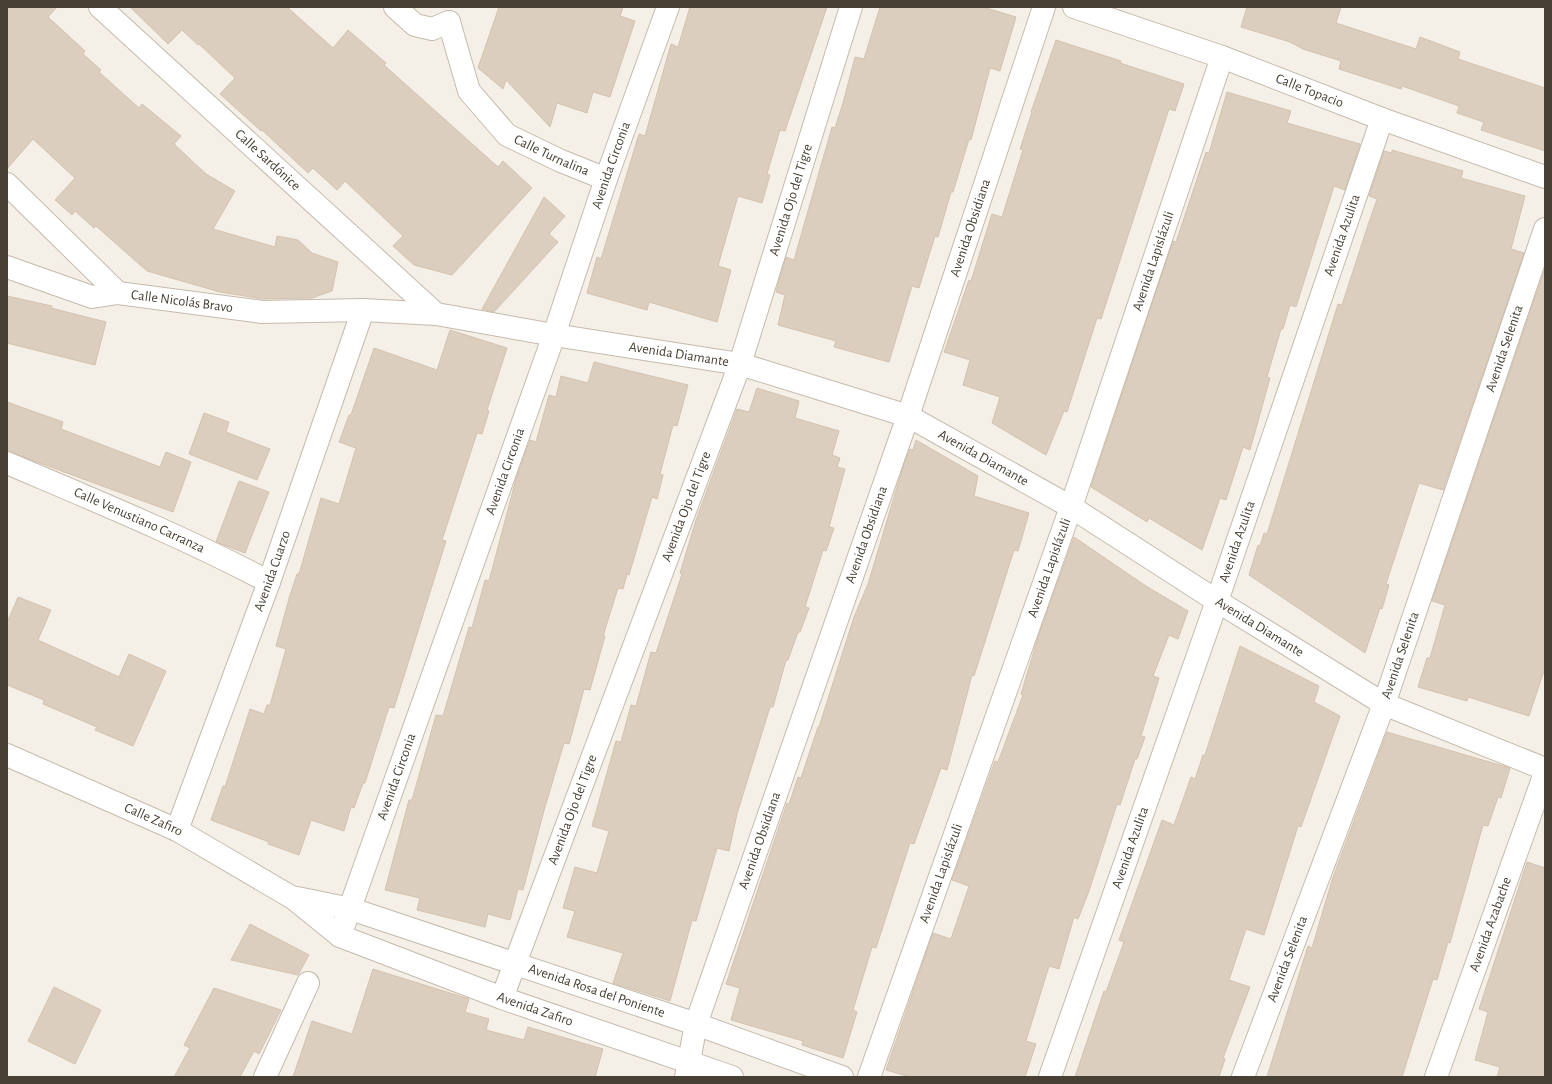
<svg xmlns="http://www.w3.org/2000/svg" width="1552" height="1084" font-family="'Alegreya Sans',sans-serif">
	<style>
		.building { fill: #dbcebe; stroke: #d4c2ae }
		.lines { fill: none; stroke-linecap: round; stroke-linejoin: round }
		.minor-casing { stroke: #c5baac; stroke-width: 24 }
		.minor { stroke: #fff; stroke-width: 22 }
		.labels { text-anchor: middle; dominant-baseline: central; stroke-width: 3; stroke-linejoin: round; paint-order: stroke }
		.street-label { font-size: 14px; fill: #494035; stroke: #fff }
	</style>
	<rect width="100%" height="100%" fill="#f5f0e7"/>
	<!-- building -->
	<g class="building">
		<path d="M7 7H57L48 17 85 51 83 54 101 70 99 72 139 108 142 104 181 136 174 144 206 174 235 191 213 229 275 247 277 236 298 240 312 253 338 262 332 291 312 298 263 299 220 292 147 271 96 226 94 228 75 211 72 215 55 200 75 178 33 139 7 169Z"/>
		<path d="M130 7H287L333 48 348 30 386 63 384 65 498 167 503 161 532 188 452 275 414 265 393 246 403 236 345 181 337 190 313 168 308 173 262 130 261 131 220 94 235 78 199 44 198 45 182 30 168 44Z"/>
		<path d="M499 7H623L620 16 635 21 610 97 593 92 587 113 557 103 550 127 506 80 503 89 478 68Z"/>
		<path d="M690 7H827L785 131 780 130 767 174 770 175 762 203 738 196 718 266 731 270 717 322 649 302 647 310 587 293 597 257 601 259 639 134 645 136 671 44 678 47Z"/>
		<path d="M880 7H983L1016 17 1000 71 990 68 971 140 969 139 953 192H951L938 237 935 236 919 288 912 286 889 362 834 347 836 341 778 325 785 295 776 292 786 257 794 260 832 127 835 128 843 103 855 57 864 59Z"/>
		<path d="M1247 7H1341L1336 23 1416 49 1420 37 1460 52 1458 59 1545 88V151L1481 130 1484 122 1457 113 1459 106 1402 86 1401 89 1339 69 1341 61 1303 49 1290 42 1241 27Z"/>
		<path d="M1056 40 1121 61 1120 63 1184 84 1175 111 1169 109 1101 319 1097 318 1067 412 1064 411 1046 455 992 423 1000 397 963 385 970 360 944 352 969 280 971 281 992 214 1002 217 1023 150 1020 149 1032 112H1031Z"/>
		<path d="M1227 92 1291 111 1287 123 1360 144 1345 190 1334 186 1296 307 1290 305 1283 329H1281L1267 377 1270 378 1250 450 1243 447 1226 500 1220 498 1202 550 1149 518 1147 522 1091 487 1173 241 1176 242 1206 152 1209 153Z"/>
		<path d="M1392 150 1463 171 1461 178 1525 196 1511 249 1524 253 1443 490 1419 483 1386 584 1389 585 1382 609 1380 608 1365 653 1249 575 1258 545 1260 546 1264 533 1267 534 1338 304 1342 305 1365 234 1377 199 1369 196 1384 151 1392 153Z"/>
		<path d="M544 197 565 216 549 234 558 242 494 312 482 309Z"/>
		<path d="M1545 268V668L1529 716 1468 697 1467 701 1418 687 1427 658H1430L1445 605 1432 601Z"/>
		<path d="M7 296 52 306 51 308 106 322 95 365 7 343Z"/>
		<path d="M450 330 507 348 487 410 489 411 482 434 477 433 442 540 446 541 394 708 389 707 365 783H363L354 808 351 807 344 831 311 820 299 855 268 844 269 842 211 820 223 786 225 787 250 709 264 714 267 705H270L286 649 276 646 290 595 297 574H299L321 498 339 504 356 448 339 442 349 415H351L374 348 437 370Z"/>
		<path d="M594 362 688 385 677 426 673 425 660 474 663 475 657 499 652 497 629 575 627 574 623 589 618 588 603 636H605L590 690 584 689 569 744 564 743 543 814 523 890 518 889 510 920 488 914 485 927 417 910 420 898 385 890 409 800H412L436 715 443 716 469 627 472 628 485 580 489 581 516 479 530 440 536 442 549 395 556 397 561 376 588 383Z"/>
		<path d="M757 388 799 401 795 418 839 431 832 455 840 458 837 467 845 469 829 527 834 528 826 551 823 550 805 607 809 608 800 632H798L788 660H786L773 707H770L737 814 729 851 717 848 696 921 692 920 670 1001 613 983 623 953 567 937 575 911 563 908 575 867 597 873 609 831 592 826 616 741 621 742 631 705 636 706 651 652 656 653 682 574 680 573 696 520 737 409 749 412Z"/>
		<path d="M7 402 63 422 61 429 160 467 166 452 191 462 173 512 7 451Z"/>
		<path d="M204 413 229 422 226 432 270 449 257 480 189 454Z"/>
		<path d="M916 440 978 476 974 496 1029 513 1018 551 1014 550 974 676 972 675 947 770 941 768 914 844 910 843 876 948 872 947 853 1010 857 1012 843 1058 802 1045 803 1041 731 1020 740 988 726 984 787 803 789 804 798 777 801 778 818 727H819L854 617 868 584 903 467 910 449 913 450Z"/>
		<path d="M239 481 269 492 245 553 216 542Z"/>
		<path d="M1074 537 1146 586 1188 611 1178 639 1169 635 1153 676 1159 678 1141 736 1145 737 1137 759H1135L1120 805 1117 804 1089 891 1078 919 1074 917 1059 969 1049 966 1026 1041 1036 1044 1025 1077H910L886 1070 933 933 951 939 969 886 952 880 995 761 998 762 1023 695 1021 694 1040 631Z"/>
		<path d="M18 597 51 610 38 640 119 677 129 654 166 671 133 746 95 730 97 727 43 704 44 700 7 685V623Z"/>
		<path d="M1240 646 1319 686 1314 702 1340 716 1301 827 1298 826 1264 935 1246 929 1229 980 1250 987 1223 1058 1225 1059 1219 1077H1075L1104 991 1106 992 1124 942 1119 940 1162 820 1174 825 1191 777 1195 779 1203 755H1205Z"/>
		<path d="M1387 732 1510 768 1501 798 1498 797 1488 826 1483 825 1450 943 1448 942 1437 980 1433 979 1402 1077H1267L1308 946 1312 948 1333 877Z"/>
		<path d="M1527 862 1545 868V1077H1497L1500 1067 1475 1060 1488 1012 1479 1009Z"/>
		<path d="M250 924 309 955 298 975 231 960Z"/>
		<path d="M373 969 469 999 465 1012 489 1019 486 1030 524 1040 528 1027 603 1049 595 1077H293L312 1021 352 1034Z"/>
		<path d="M54 987 101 1010 75 1064 28 1041Z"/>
		<path d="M214 988 281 1010 259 1054 254 1051 240 1077H174L190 1048 184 1045Z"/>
	</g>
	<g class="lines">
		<!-- minor casing -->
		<g class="minor-casing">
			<g id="minor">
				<path id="s1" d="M100 7 436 314"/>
				<path d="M395 7 415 25 432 29 449 22"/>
				<path id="s2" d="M1074 7 1222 57 1382 119 1545 177"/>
				<path id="s3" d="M449 22 469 91 507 135 561 161 606 179"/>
				<path d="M7 184 118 293"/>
				<path id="s4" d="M7 267 92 297 118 293 262 312 363 310 436 314 554 335 740 364 908 416 1071 507 1217 601 1384 704 1545 769"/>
				<path id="s5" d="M7 463C96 501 184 537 269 582"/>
				<path id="s6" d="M7 755 177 830 293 898 340 936 502 998 732 1077"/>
				<path id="s7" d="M177 830 269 582 363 310"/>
				<path id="s8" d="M297 898 351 909 696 1024 842 1077"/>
				<path id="s9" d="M340 936 554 335 606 179 668 7"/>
				<path id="s10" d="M502 998 740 364 851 7"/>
				<path d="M265 1077 308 983"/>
				<path id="s11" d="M686 1077 696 1024 908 416 1044 7"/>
				<path id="s12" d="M869 1077 1071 507 1222 57"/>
				<path id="s13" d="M1050 1077 1217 601 1382 119"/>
				<path id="s14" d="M1243 1077 1384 704 1545 229"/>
				<path id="s15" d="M1436 1077 1545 773"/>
			</g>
		</g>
		<!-- minor -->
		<use href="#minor" class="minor"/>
	</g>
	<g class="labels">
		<!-- street labels -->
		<g class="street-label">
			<text stroke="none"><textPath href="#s2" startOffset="250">Calle Topacio</textPath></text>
			<text stroke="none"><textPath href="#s3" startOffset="179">Calle Turnalina</textPath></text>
			<text stroke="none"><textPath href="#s1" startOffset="227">Calle Sardónice</textPath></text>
			<text stroke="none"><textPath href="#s9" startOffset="817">Avenida Circonia</textPath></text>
			<text stroke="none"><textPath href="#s10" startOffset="849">Avenida Ojo del Tigre</textPath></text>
			<text stroke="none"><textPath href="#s11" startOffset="896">Avenida Obsidiana</textPath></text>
			<text stroke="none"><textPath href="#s13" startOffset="891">Avenida Azulita</textPath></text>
			<text stroke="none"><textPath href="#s12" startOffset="864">Avenida Lapislázuli</textPath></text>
			<text stroke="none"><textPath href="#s4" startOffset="181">Calle Nicolás Bravo</textPath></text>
			<text stroke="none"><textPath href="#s14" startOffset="774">Avenida Selenita</textPath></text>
			<text stroke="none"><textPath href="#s4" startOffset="682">Avenida Diamante</textPath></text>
			<text stroke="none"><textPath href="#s4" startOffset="1006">Avenida Diamante</textPath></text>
			<text stroke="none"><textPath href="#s9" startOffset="493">Avenida Circonia</textPath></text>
			<text stroke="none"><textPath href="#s10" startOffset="525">Avenida Ojo del Tigre</textPath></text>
			<text stroke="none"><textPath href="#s5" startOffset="144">Calle Venustiano Carranza</textPath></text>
			<text stroke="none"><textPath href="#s11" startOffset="572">Avenida Obsidiana</textPath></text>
			<text stroke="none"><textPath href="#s13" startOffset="567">Avenida Azulita</textPath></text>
			<text stroke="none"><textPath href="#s12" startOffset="540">Avenida Lapislázuli</textPath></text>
			<text stroke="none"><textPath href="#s7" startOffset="276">Avenida Cuarzo</textPath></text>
			<text stroke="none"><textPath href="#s4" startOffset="1330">Avenida Diamante</textPath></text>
			<text stroke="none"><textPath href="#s14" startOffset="450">Avenida Selenita</textPath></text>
			<text stroke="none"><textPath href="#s9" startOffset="169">Avenida Circonia</textPath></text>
			<text stroke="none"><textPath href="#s10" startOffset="201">Avenida Ojo del Tigre</textPath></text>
			<text stroke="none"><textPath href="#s6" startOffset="160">Calle Zafiro</textPath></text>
			<text stroke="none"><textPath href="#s11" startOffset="248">Avenida Obsidiana</textPath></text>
			<text stroke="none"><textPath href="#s13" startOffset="243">Avenida Azulita</textPath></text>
			<text stroke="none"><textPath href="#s12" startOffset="216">Avenida Lapislázuli</textPath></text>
			<text stroke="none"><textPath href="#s15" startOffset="162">Avenida Azabache</textPath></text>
			<text stroke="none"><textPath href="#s14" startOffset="126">Avenida Selenita</textPath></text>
			<text stroke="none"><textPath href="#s8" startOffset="314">Avenida Rosa del Poniente</textPath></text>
			<text stroke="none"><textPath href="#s6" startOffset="589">Avenida Zafiro</textPath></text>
		</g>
	</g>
	<!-- border -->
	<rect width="1552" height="1084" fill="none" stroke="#494035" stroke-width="16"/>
</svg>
